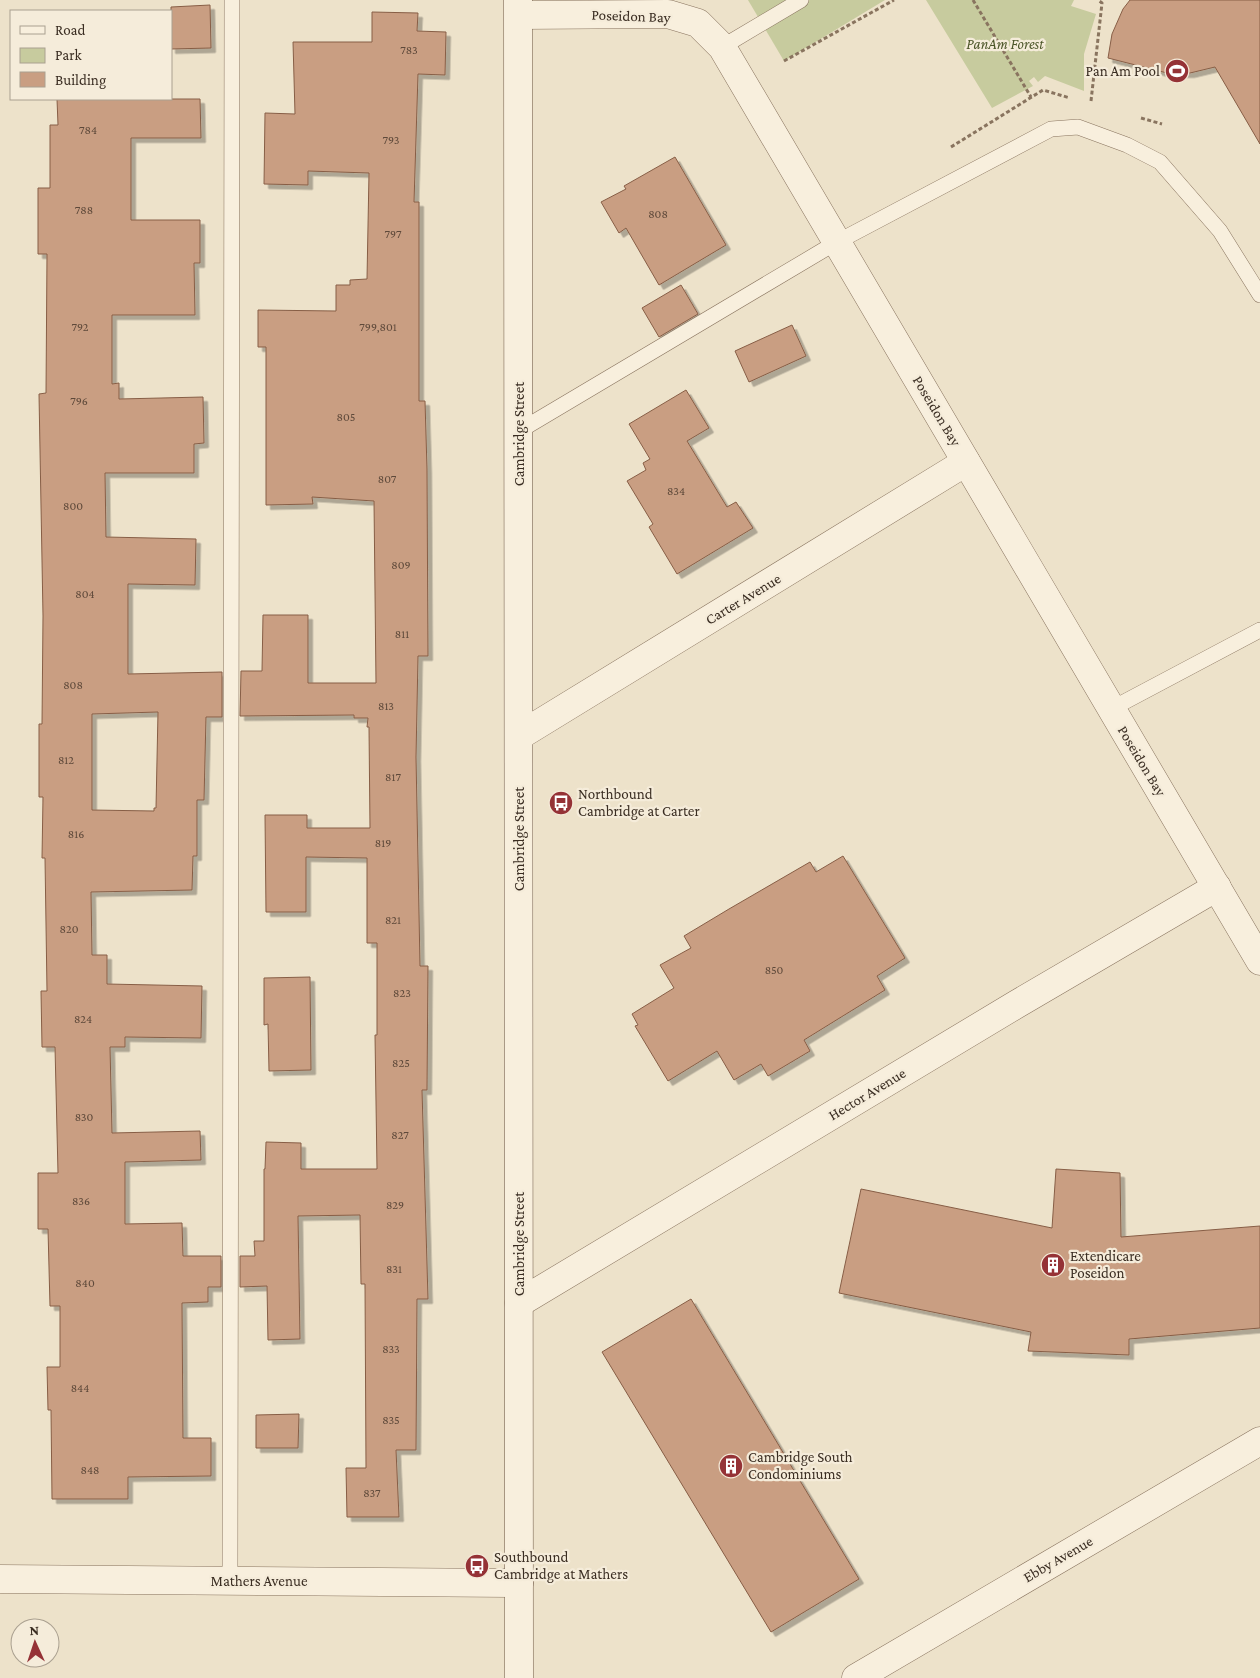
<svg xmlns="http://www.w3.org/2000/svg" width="1260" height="1678" font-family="'Crimson Pro',serif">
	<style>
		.green { fill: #c7cb9e }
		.building { fill: #c99e82; stroke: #875e46; fill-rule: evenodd; filter: url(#shadow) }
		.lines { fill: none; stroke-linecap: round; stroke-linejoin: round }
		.lane-casing { stroke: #89745f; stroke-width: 16 }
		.street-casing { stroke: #89745f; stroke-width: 29 }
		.secondary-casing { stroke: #6b5542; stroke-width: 29 }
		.path { stroke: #89745f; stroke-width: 3; stroke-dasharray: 4 2.5; stroke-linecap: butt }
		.lane { stroke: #f8efdd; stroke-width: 15 }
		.street { stroke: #f8efdd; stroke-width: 28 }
		.secondary { stroke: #f8efdd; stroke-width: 28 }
		.labels { text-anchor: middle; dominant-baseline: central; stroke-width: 4.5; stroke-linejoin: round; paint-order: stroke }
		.number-label { font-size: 12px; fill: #5e493a }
		.street-label { font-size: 15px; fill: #3a2d22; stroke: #f5ecda }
		.park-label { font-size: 15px; font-style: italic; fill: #4c5629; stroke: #f5ecda }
		.poi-label { font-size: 15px; fill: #3a2d22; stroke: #f5ecda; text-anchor: start }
	</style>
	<defs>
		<filter id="shadow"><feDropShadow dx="4.5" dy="4.5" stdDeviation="0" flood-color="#0004"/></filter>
	</defs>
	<rect width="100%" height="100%" fill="#ede2ca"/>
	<!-- green -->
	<g class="green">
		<path d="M748 0H885L784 61Z"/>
		<path d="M926 0H1074L1071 6 1096 14 1084 54V91L1045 76 1038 82 1034 77 1029 81 1033 86 992 108Z"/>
	</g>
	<!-- building -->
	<g class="building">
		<path d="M1130 0H1260V144L1215 67 1190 73H1167L1108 58 1112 34 1123 9Z"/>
		<path d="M210 5 211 48 171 49V7Z"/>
		<path d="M372 12 418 13 417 31 446 32 445 75 418 74 414 202H419V401H425L427 469 428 656H418L416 757 420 966H428L427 1090H422L428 1299H417L416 1450H396L399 1517H347L346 1468H366L365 1284H361L360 1215 298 1216 300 1339 268 1340 267 1286 240 1287V1256H255L254 1241H264V1169H265L266 1142 301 1143V1169H377L375 1035H377V943H367V858L306 857V912H266L265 815H307V828H370L369 727H367L368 718H354V715L240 716 241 671H262L263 615H308V683H376L374 501 312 497 313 504 266 505V347H258V310L336 311V285H350V280L367 279 369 173 308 171V185L264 184 265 113 295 114 293 42H372Z"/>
		<path d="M57 99H200L201 138H131V220H200V263H194L195 315H112V384L119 383V399L203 397 204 443 194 444V473H105L106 537 196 539 195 585 128 584V674L222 672V717H206L204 800H197V856H193L192 890 91 892 92 955H107V984L202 986 201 1038 125 1037V1047H110L112 1133 200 1131 201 1160 125 1162V1224L182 1223 183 1256H221V1287H208V1302L182 1303 183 1438H211V1476L128 1477V1499H52L51 1410H48L47 1367H60V1306H50L48 1229H38V1173H58L55 1047H42L41 991H47L45 858H42L43 797H39V724H42L43 616 39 394 46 393 47 254H38V188H50V125H58ZM158 712 156 808H154V811L92 810V714Z"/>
		<path d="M675 157 726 245 659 285 626 228 619 233 601 202 626 189 624 186Z"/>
		<path d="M681 285 698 314 659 337 642 308Z"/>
		<path d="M792 325 806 356 749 382 735 351Z"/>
		<path d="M686 390 709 428 687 441 727 507 736 502 753 528 677 574 649 527 653 524 627 481 646 470 643 463 650 459 629 424Z"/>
		<path d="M843 856 905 958 877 976 885 990 804 1040 810 1051 768 1076 761 1064 734 1080 717 1051 668 1081 635 1026 638 1025 632 1014 674 988 660 965 691 948 684 936 729 909 810 862 816 872Z"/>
		<path d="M310 977 311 1070 269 1071 268 1024 264 1025V978Z"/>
		<path d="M1056 1169 1120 1173 1121 1237 1260 1226V1328L1129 1339V1355L1028 1351 1031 1332 839 1293 861 1189 1052 1228Z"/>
		<path d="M691 1299 859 1579 771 1632 602 1352Z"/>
		<path d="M299 1414 298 1448H256V1415Z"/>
	</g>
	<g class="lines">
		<!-- lane casing -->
		<g class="lane-casing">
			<g id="lane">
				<path d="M722 47 801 0"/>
				<path d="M519 431 837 242 1051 129 1078 127 1127 145 1160 162 1220 231 1260 295"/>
				<path d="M1111 709 1260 630"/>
				<path d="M230 1581 232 0"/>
			</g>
		</g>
		<!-- street casing -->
		<g class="street-casing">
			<g id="street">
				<path d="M519 15 668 14 698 23 722 47 1260 961"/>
				<path d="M519 736 966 462"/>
				<path d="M519 1303 1017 1004 1217 887"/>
				<path d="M0 1579 519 1583"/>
				<path d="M856 1678 1260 1441"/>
			</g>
		</g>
		<!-- secondary casing -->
		<g class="secondary-casing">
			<path id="secondary" d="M518 0 519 1678"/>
		</g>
		<!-- path -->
		<g class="path">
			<path d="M973 0 1031 97"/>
			<path d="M784 61 894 0"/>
			<path d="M1091 101 1102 3 1098 0"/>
			<path d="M1141 118 1162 124"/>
			<path d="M951 147 1043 90 1070 98"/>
		</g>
		<!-- lane -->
		<use href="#lane" class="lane"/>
		<!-- street -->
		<use href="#street" class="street"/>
		<!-- secondary -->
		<use href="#secondary" class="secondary"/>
	</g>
	<!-- icons -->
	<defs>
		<g id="stadium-disc" transform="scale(1.25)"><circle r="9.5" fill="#953236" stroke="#f5ecda"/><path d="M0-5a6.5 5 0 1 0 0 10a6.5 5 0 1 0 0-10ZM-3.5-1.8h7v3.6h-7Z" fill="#fff"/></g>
		<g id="bus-disc" transform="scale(1.25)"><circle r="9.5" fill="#953236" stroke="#f5ecda"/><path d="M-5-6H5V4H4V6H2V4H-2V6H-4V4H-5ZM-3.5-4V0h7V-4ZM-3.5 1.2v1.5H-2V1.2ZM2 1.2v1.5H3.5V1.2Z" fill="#fff"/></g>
		<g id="building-disc" transform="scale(1.25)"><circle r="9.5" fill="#953236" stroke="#f5ecda"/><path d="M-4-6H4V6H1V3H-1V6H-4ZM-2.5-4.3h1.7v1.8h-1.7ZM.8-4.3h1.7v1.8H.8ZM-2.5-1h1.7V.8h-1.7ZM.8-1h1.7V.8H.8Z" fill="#fff"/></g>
	</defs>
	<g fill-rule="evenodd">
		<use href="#stadium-disc" x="1177" y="71"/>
		<use href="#bus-disc" x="561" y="803"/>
		<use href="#building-disc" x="1053" y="1265"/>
		<use href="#building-disc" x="731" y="1466"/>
		<use href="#bus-disc" x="477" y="1566"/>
	</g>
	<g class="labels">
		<!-- number labels -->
		<g class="number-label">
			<text x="409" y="50">783</text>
			<text x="88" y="130">784</text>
			<text x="391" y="140">793</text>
			<text x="84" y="210">788</text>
			<text x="658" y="214">808</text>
			<text x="393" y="234">797</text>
			<text x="80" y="327">792</text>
			<text x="378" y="327">799,801</text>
			<text x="79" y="401">796</text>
			<text x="346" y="417">805</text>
			<text x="387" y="479">807</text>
			<text x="676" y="491">834</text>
			<text x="73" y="506">800</text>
			<text x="401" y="565">809</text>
			<text x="85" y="594">804</text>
			<text x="402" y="634">811</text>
			<text x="73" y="685">808</text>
			<text x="386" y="706">813</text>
			<text x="66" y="760">812</text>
			<text x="393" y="777">817</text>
			<text x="76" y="834">816</text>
			<text x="383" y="843">819</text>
			<text x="393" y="920">821</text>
			<text x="69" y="929">820</text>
			<text x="774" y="970">850</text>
			<text x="402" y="993">823</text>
			<text x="83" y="1019">824</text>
			<text x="401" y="1063">825</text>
			<text x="84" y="1117">830</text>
			<text x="400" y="1135">827</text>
			<text x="81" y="1201">836</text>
			<text x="395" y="1205">829</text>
			<text x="394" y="1269">831</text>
			<text x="85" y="1283">840</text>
			<text x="391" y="1349">833</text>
			<text x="80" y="1388">844</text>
			<text x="391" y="1420">835</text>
			<text x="90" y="1470">848</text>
			<text x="372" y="1493">837</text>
		</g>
		<!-- street labels -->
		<g class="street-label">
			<text transform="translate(631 16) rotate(2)">Poseidon Bay</text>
			<text transform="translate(937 411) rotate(59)">Poseidon Bay</text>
			<text transform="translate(519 434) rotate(-90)">Cambridge Street</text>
			<text transform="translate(743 599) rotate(-31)">Carter Avenue</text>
			<text transform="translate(1142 761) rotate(59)">Poseidon Bay</text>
			<text transform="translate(519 839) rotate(-90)">Cambridge Street</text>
			<text transform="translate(867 1094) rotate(-31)">Hector Avenue</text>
			<text transform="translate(519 1244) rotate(-90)">Cambridge Street</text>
			<text transform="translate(1058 1559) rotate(-30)">Ebby Avenue</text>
			<text x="259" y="1581">Mathers Avenue</text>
		</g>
		<!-- park labels -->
		<g class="park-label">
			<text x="1005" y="44">PanAm Forest</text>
		</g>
		<!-- poi labels -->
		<g class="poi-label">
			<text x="1160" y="71" text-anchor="end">Pan Am Pool</text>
			<text x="578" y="794">Northbound<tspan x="578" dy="17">Cambridge at Carter</tspan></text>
			<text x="1070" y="1256">Extendicare<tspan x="1070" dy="17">Poseidon</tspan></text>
			<text x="748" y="1457">Cambridge South<tspan x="748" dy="17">Condominiums</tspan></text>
			<text x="494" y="1557">Southbound<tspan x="494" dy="17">Cambridge at Mathers</tspan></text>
		</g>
	</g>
	<!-- legend -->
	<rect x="10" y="10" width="162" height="90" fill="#f5ecda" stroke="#aaa090"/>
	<rect x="20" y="26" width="25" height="8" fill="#f8efdd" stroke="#aaa090"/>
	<text x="55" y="35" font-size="15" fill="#3a2d22">Road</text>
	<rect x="20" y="48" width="25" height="15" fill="#c7cb9e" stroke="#aaa090"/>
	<text x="55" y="60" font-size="15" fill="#3a2d22">Park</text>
	<rect x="20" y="72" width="25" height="15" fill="#c99e82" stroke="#aaa090"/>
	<text x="55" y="85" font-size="15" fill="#3a2d22">Building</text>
	<!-- north arrow -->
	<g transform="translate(35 1643) rotate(357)"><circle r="24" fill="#f5ecda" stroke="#aaa090"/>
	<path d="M0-4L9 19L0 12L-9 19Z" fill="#953236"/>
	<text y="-8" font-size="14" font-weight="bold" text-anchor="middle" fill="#3a2d22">N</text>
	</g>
</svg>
